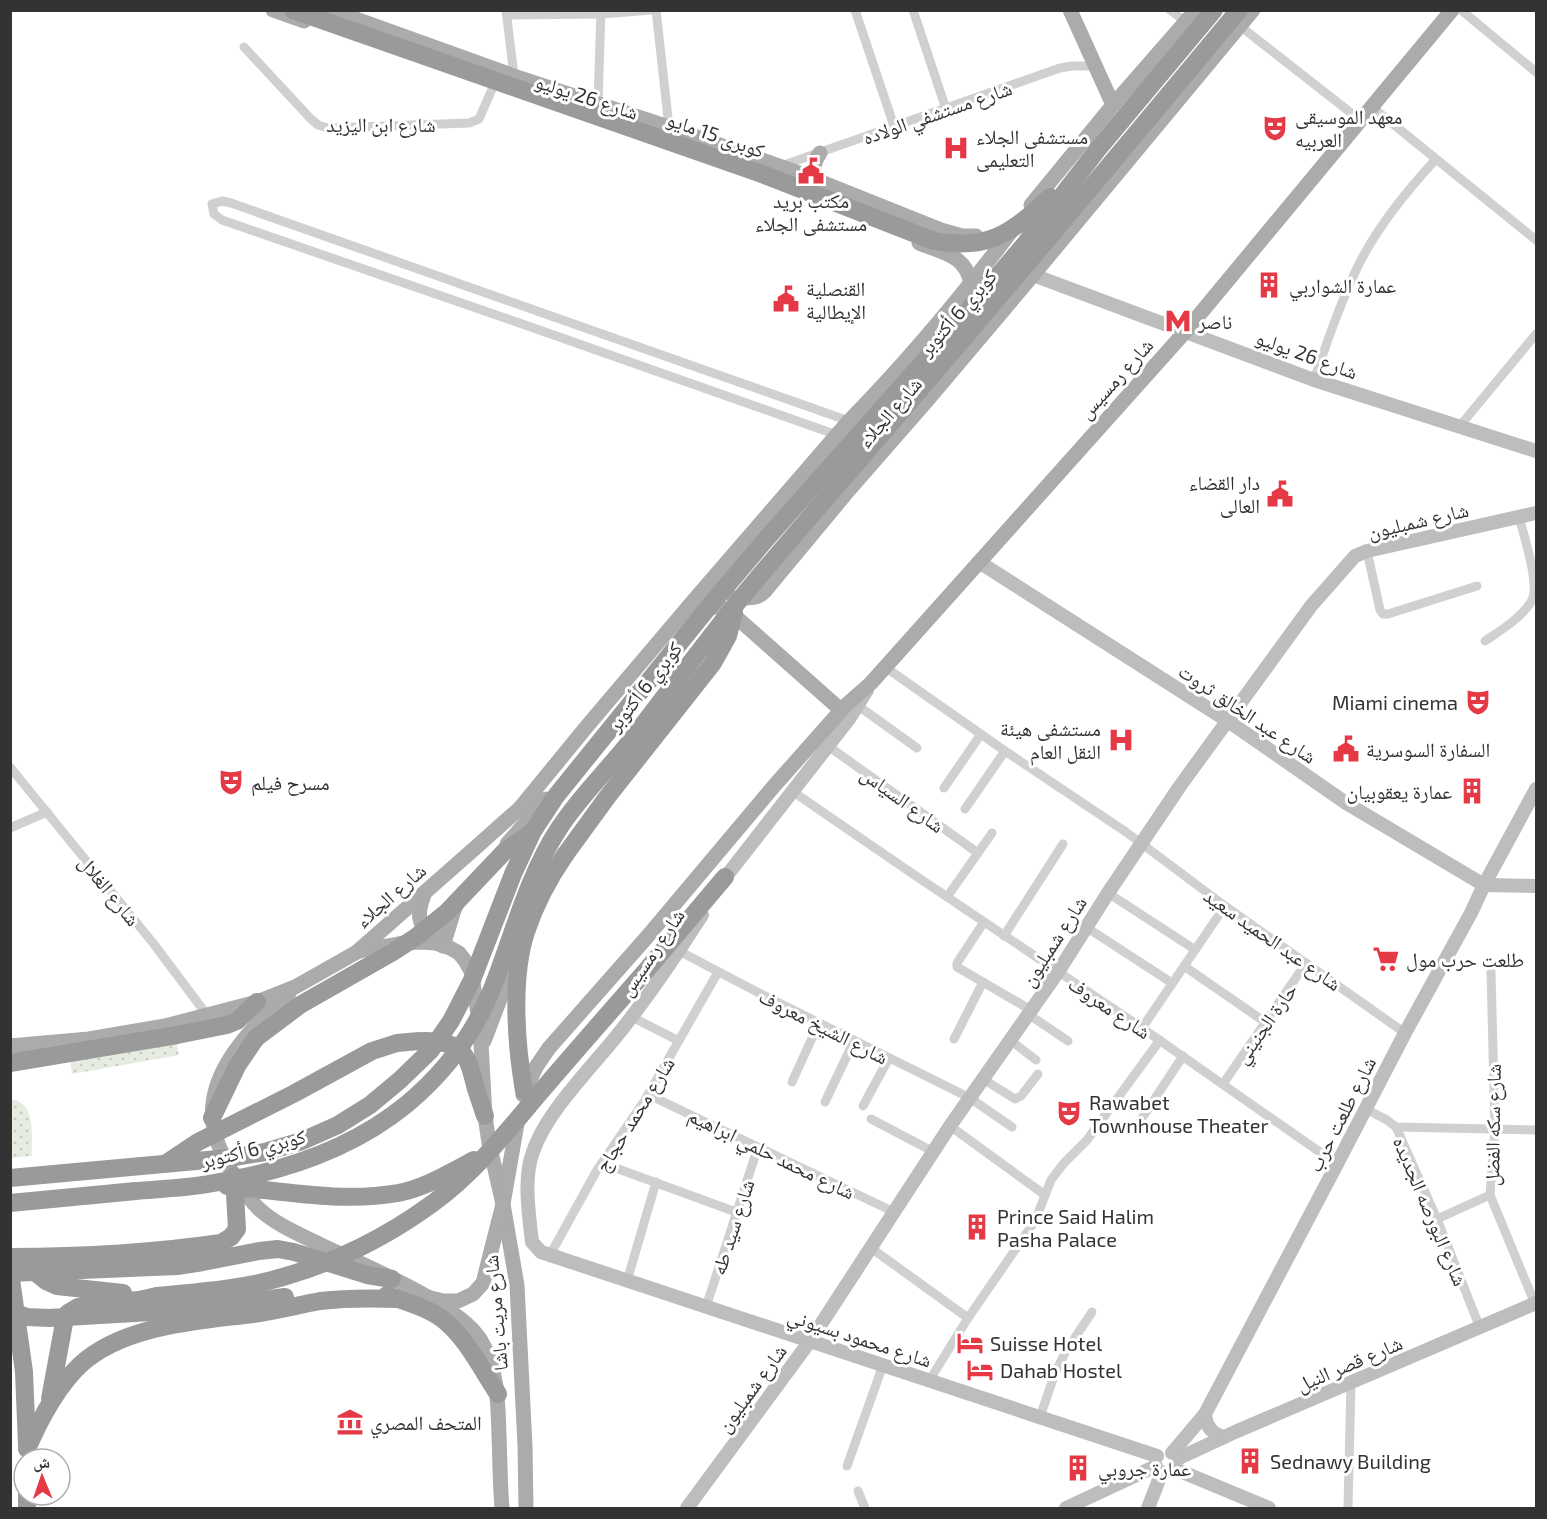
<svg xmlns="http://www.w3.org/2000/svg" width="1547" height="1519" font-family="'Exo 2','Noto Naskh Arabic',sans-serif">
	<style>
		.park { fill: url(#park-dots) }
		.lines { fill: none; stroke-linecap: round; stroke-linejoin: round }
		.street { stroke: #d0d0d0; stroke-width: 9 }
		.secondary { stroke: #bdbdbd; stroke-width: 14 }
		.primary { stroke: #ababab; stroke-width: 15 }
		.highway { stroke: #9a9a9a; stroke-width: 18 }
		.highway-bridge { stroke: #9a9a9a; stroke-width: 18 }
		.labels { text-anchor: middle; dominant-baseline: central; stroke-width: 6; stroke-linejoin: round; paint-order: stroke }
		.street-label { font-size: 20px; fill: #333; stroke: #fff }
		.poi-label { font-size: 20px; fill: #333; stroke: #fff; text-anchor: start }
	</style>
	<defs>
		<pattern id="park-dots" width="8" height="8" patternUnits="userSpaceOnUse" patternTransform="scale(1.5)"><rect width="8" height="8" fill="#e6ecdf"/><path d="M2 2h.1M6 6h.1" fill="none" stroke="#c6cbc0" stroke-width="1.8" stroke-linecap="round"/></pattern>
	</defs>
	<rect width="100%" height="100%" fill="#fff"/>
	<!-- park -->
	<g class="park">
		<path d="M176 1040 179 1055 72 1074 70 1059Z"/>
		<path d="M11 1099C37 1103 31 1136 32 1156L11 1158Z"/>
	</g>
	<g class="lines">
		<!-- street -->
		<g class="street">
			<path d="M506 10 514 76"/>
			<path d="M656 10 669 127"/>
			<path d="M855 10 894 126"/>
			<path d="M913 10 946 109"/>
			<path d="M1170 10 1186 22"/>
			<path d="M1461 10 1536 72"/>
			<path d="M507 15 601 14 652 10"/>
			<path d="M1240 26 1360 120"/>
			<path d="M244 47 310 118 318 125 328 128 469 123 479 119 493 87"/>
			<path d="M598 103 601 10"/>
			<path d="M1372 107 1536 240"/>
			<path d="M781 166 1060 68 1072 66H1095"/>
			<path d="M1314 380C1327 342 1340 304 1357 268 1377 227 1406 192 1436 159"/>
			<path d="M1459 427 1536 334"/>
			<path d="M837 435 528 326 222 220 214 214 212 204 222 201 231 203 849 421"/>
			<path d="M1367 551 1380 610 1383 614H1388L1477 586"/>
			<path d="M1485 641C1501 630 1520 619 1531 602 1541 587 1524 536 1519 517"/>
			<path d="M885 667 1005 751 1126 832 1225 906 1405 1033"/>
			<path d="M857 705 917 748"/>
			<path d="M828 746 978 853"/>
			<path d="M10 767 153 943 207 1015"/>
			<path d="M944 788 981 734"/>
			<path d="M792 791 910 872 1142 1028 1337 1164"/>
			<path d="M965 809 1005 751"/>
			<path d="M10 828 47 812"/>
			<path d="M1108 893 1194 949"/>
			<path d="M947 897 992 833"/>
			<path d="M984 922 957 963V967L1031 1010"/>
			<path d="M1086 927 1172 983"/>
			<path d="M1004 936 1063 844"/>
			<path d="M679 951 763 995 970 1098 1012 1127"/>
			<path d="M1184 966 1265 1022"/>
			<path d="M1491 972 1495 1129 1490 1195 1535 1304"/>
			<path d="M1028 1014 1068 1041"/>
			<path d="M632 1017 679 1041"/>
			<path d="M1142 1028 1225 906"/>
			<path d="M954 1039 983 982"/>
			<path d="M1010 1040 1036 1060"/>
			<path d="M983 1079 1015 1099 1021 1096 1038 1074"/>
			<path d="M792 1082 819 1023"/>
			<path d="M1223 1084 1306 963"/>
			<path d="M649 1095 894 1212"/>
			<path d="M825 1102 854 1041"/>
			<path d="M863 1106 889 1058"/>
			<path d="M1366 1109 1387 1120 1396 1127 1437 1219 1480 1328"/>
			<path d="M871 1119 934 1152"/>
			<path d="M950 1126 1045 1195"/>
			<path d="M1136 1127 1183 1056"/>
			<path d="M1396 1127 1536 1130"/>
			<path d="M602 1163 736 1212"/>
			<path d="M1437 1219 1490 1195"/>
			<path d="M871 1248 968 1318"/>
			<path d="M550 1255 597 1170 645 1100 718 972"/>
			<path d="M627 1281 656 1182"/>
			<path d="M706 1307 758 1147"/>
			<path d="M929 1381 968 1318 1035 1221 1051 1180 1064 1163 1087 1140 1160 1040"/>
			<path d="M1040 1417 1055 1373 1066 1351 1092 1312"/>
			<path d="M847 1466 883 1365"/>
			<path d="M858 1491 865 1508"/>
			<path d="M1348 1508 1351 1383"/>
		</g>
		<!-- secondary -->
		<g class="secondary">
			<path d="M1033 275 1314 380 1536 451"/>
			<path d="M979 562 1228 721 1346 803 1484 885 1536 886"/>
			<path d="M721 883 849 719 867 690"/>
			<path d="M702 915C675 957 647 999 615 1038 589 1070 546 1113 533 1152 523 1178 529 1215 532 1242L541 1252 550 1255 1157 1456"/>
			<path d="M1205 1414C1206 1426 1212 1434 1224 1437"/>
			<path d="M1172 1453 1205 1414 1337 1164 1405 1033 1471 913 1484 885 1536 789"/>
			<path d="M1177 1459 1235 1432 1536 1303"/>
			<path d="M1175 1469 1269 1508"/>
			<path d="M687 1508 810 1341 950 1126 1058 972 1108 893 1180 786 1311 606 1355 556 1367 551 1536 513"/>
			<path d="M1066 1508 1156 1466"/>
			<path d="M1148 1508 1162 1472"/>
		</g>
		<!-- primary -->
		<g class="primary">
			<path d="M273 10 304 21"/>
			<path d="M331 10 514 76 669 127 796 172 941 230 962 236H976"/>
			<path d="M1070 10 1113 105"/>
			<path d="M815 179C812 169 814 161 820 153"/>
			<path d="M1031 205 1113 105 1196 10"/>
			<path d="M919 243C943 253 966 255 971 284"/>
			<path d="M734 598C745 598 757 600 765 591L848 491 930 397 1033 275 1253 10"/>
			<path d="M701 612C710 607 718 605 728 610L841 710"/>
			<path d="M507 844 546 799"/>
			<path d="M425 892C420 905 415 919 426 930L434 931"/>
			<path d="M443 946 454 910 457 904"/>
			<path d="M360 951 403 943 421 942 435 943 450 948 459 953 466 962 471 971 480 1026 485 1116 489 1143 503 1204 517 1285 525 1446 526 1508"/>
			<path d="M289 993C245 1034 191 1086 221 1151 228 1167 246 1196 258 1208 276 1225 299 1234 321 1245 357 1262 396 1278 431 1299 448 1310 468 1321 480 1339 498 1368 498 1403 499 1436 500 1460 500 1484 502 1508"/>
			<path d="M484 1041 515 960"/>
			<path d="M10 1046 89 1039 165 1026 257 1002 295 987 357 952 474 849 520 808 588 725 694 600 849 421C908 361 962 296 1013 229"/>
			<path d="M523 1095 536 1067 549 1048 647 937 774 786 845 706 871 683 1185 332 1452 10"/>
			<path d="M427 1297 443 1301H458L473 1294 483 1283 503 1204 518 1118"/>
		</g>
		<!-- highway -->
		<g class="highway">
			<path d="M644 973 725 877"/>
			<path d="M424 1041C464 1042 467 1053 476 1089 479 1098 482 1107 485 1116"/>
			<path d="M10 1063 177 1035 227 1025 237 1021 257 1002"/>
			<path d="M524 1091C516 1044 511 978 526 932 535 905 549 878 565 855"/>
			<path d="M212 1118 237 1066 256 1038"/>
			<path d="M10 1257C81 1257 152 1253 221 1243L231 1237 237 1229 234 1176"/>
			<path d="M10 1272 24 1372 27 1445"/>
			<path d="M10 1273 177 1266 203 1262 259 1251 278 1249 294 1252 367 1275 392 1279"/>
			<path d="M36 1273 46 1281 57 1286 123 1293"/>
			<path d="M387 1295C406 1302 430 1308 446 1322 468 1341 482 1370 498 1394"/>
			<path d="M239 1303 285 1297"/>
			<path d="M50 1399 64 1323 68 1313 78 1307 91 1304 139 1300 157 1296"/>
			<path d="M27 1449C40 1419 56 1388 80 1365 123 1325 198 1321 253 1314 276 1311 298 1305 320 1301 346 1298 372 1298 398 1299"/>
			<path d="M27 1495V1508"/>
		</g>
		<!-- highway-bridge -->
		<g class="highway-bridge">
			<path d="M293 10 762 174 934 241C987 251 1013 233 1050 197"/>
			<path d="M565 855 608 796 713 663 728 636 734 612"/>
			<path d="M256 1038 300 1005 393 952 416 937 447 912 505 851 532 832"/>
			<path d="M168 1162 198 1142 295 1093 372 1051 397 1043 419 1041"/>
			<path d="M10 1178 229 1158 265 1152 302 1141 338 1125 370 1105 400 1080 431 1050 451 1021 472 980 513 874 533 831 556 796 707 609 767 538 942 341 1025 244 1098 149 1214 10"/>
			<path d="M227 1186C283 1191 342 1203 398 1193 425 1188 449 1173 474 1160"/>
			<path d="M10 1203C53 1199 94 1195 136 1191 160 1189 185 1188 208 1184 279 1173 351 1150 407 1104 444 1073 474 1034 492 989 513 936 527 878 558 830 579 797 608 770 632 739 667 694 701 648 737 603 775 557 815 511 854 466 984 316 1112 163 1239 10"/>
			<path d="M157 1296C200 1292 242 1289 283 1277 336 1262 388 1236 433 1203 473 1174 505 1134 537 1096 572 1055 608 1014 644 973"/>
			<path d="M10 1311 27 1317 49 1318 169 1311 239 1303"/>
		</g>
	</g>
	<!-- icons -->
	<defs>
		<g id="theatre-bare" transform="scale(2.07)"><path d="M-5-5.5Q0-4 5-5.5V0Q5 5 0 6Q-5 5-5 0ZM-3.3-2.5H-1v1.5H-3.3ZM1-2.5H3.3v1.5H1ZM-2.8 1Q0 5.5 2.8 1Z" fill="#e63946" stroke="#fff" stroke-width="2.5" paint-order="stroke"/></g>
		<g id="hospital-bare" transform="scale(2.07)"><path d="M-5-5h3v3.5h4V-5h3V5h-3V1.5h-4V5h-3Z" fill="#e63946" stroke="#fff" stroke-width="2.5" paint-order="stroke"/></g>
		<g id="civic-bare" transform="scale(2.07)"><path d="M-.6-6.5H3V-4.5H.6V-3L4-1V1h2V6H-6V1h2V-1L-.6-3ZM-1.2 2.5V6h2.4V2.5Z" fill="#e63946" stroke="#fff" stroke-width="2.5" paint-order="stroke"/></g>
		<g id="building-bare" transform="scale(2.07)"><path d="M-4-6H4V6H1V3H-1V6H-4ZM-2.5-4.3h1.7v1.8h-1.7ZM.8-4.3h1.7v1.8H.8ZM-2.5-1h1.7V.8h-1.7ZM.8-1h1.7V.8H.8Z" fill="#e63946" stroke="#fff" stroke-width="2.5" paint-order="stroke"/></g>
		<g id="metro-bare" transform="scale(2.07)"><path d="M-5.5 5V-5H-3L0 0L3-5H5.5V5H3V-.5L0 4L-3-.5V5Z" fill="#e63946" stroke="#fff" stroke-width="2.5" paint-order="stroke"/></g>
		<g id="supermarket-bare" transform="scale(2.07)"><path d="M-6-5.5h2.5l.6 2H6L4.5 2H-2.5L-4.4-4H-6ZM-1.5 3.2a1.3 1.3 0 1 0 .1 0ZM3 3.2a1.3 1.3 0 1 0 .1 0Z" fill="#e63946" stroke="#fff" stroke-width="2.5" paint-order="stroke"/></g>
		<g id="hotel-bare" transform="scale(2.07)"><path d="M-6-4.5h1.5V1H6V5H4.5V3h-9V5H-6ZM-4 0a1.8 1.8 0 1 1 3.6 0ZM.5 0V-2.5h3Q6-2.5 6 0Z" fill="#e63946" stroke="#fff" stroke-width="2.5" paint-order="stroke"/></g>
		<g id="museum-bare" transform="scale(2.07)"><path d="M0-6L6-3V-2H-6V-3ZM-5-1h2V3h-2ZM-1-1h2V3h-2ZM3-1h2V3H3ZM-6 4H6V6H-6Z" fill="#e63946" stroke="#fff" stroke-width="2.5" paint-order="stroke"/></g>
	</defs>
	<g fill-rule="evenodd">
		<use href="#theatre-bare" x="1275" y="128"/>
		<use href="#hospital-bare" x="956" y="148"/>
		<use href="#civic-bare" x="811" y="171"/>
		<use href="#building-bare" x="1269" y="285"/>
		<use href="#civic-bare" x="786" y="299"/>
		<use href="#metro-bare" x="1178" y="321"/>
		<use href="#civic-bare" x="1280" y="494"/>
		<use href="#theatre-bare" x="1478" y="702"/>
		<use href="#hospital-bare" x="1121" y="740"/>
		<use href="#civic-bare" x="1346" y="749"/>
		<use href="#theatre-bare" x="231" y="782"/>
		<use href="#building-bare" x="1472" y="791"/>
		<use href="#supermarket-bare" x="1386" y="959"/>
		<use href="#theatre-bare" x="1069" y="1113"/>
		<use href="#building-bare" x="977" y="1227"/>
		<use href="#hotel-bare" x="970" y="1343"/>
		<use href="#hotel-bare" x="980" y="1370"/>
		<use href="#museum-bare" x="350" y="1422"/>
		<use href="#building-bare" x="1250" y="1461"/>
		<use href="#building-bare" x="1078" y="1468"/>
	</g>
	<g class="labels">
		<!-- street labels -->
		<g class="street-label">
			<text transform="translate(587 96) rotate(18)">شارع 26 يوليو</text>
			<text transform="translate(937 112) rotate(-19)">شارع مستشفي الولاده</text>
			<text x="381" y="124">شارع ابن اليزيد</text>
			<text transform="translate(716 134) rotate(19)">كوبرى 15 مايو</text>
			<text transform="translate(957 312) rotate(-49)">كوبري 6 أكتوبر</text>
			<text transform="translate(1307 354) rotate(20)">شارع 26 يوليو</text>
			<text transform="translate(1115 378) rotate(-48)">شارع رمسيس</text>
			<text transform="translate(889 412) rotate(-49)">شارع الجلاء</text>
			<text transform="translate(1418 520) rotate(-13)">شارع شمبليون</text>
			<text transform="translate(644 686) rotate(-52)">كوبري 6 أكتوبر</text>
			<text transform="translate(1248 713) rotate(34)">شارع عبد الخالق ثروت</text>
			<text transform="translate(903 799) rotate(36)">شارع السياس</text>
			<text transform="translate(110 890) rotate(51)">شارع الغلال</text>
			<text transform="translate(390 895) rotate(-41)">شارع الجلاء</text>
			<text transform="translate(1273 939) rotate(35)">شارع عبد الحميد سعيد</text>
			<text transform="translate(1053 941) rotate(-57)">شارع شمبليون</text>
			<text transform="translate(651 952) rotate(-56)">شارع رمسيس</text>
			<text transform="translate(1110 1007) rotate(34)">شارع معروف</text>
			<text transform="translate(1265 1023) rotate(-55)">حارة الجنيني</text>
			<text transform="translate(824 1026) rotate(27)">شارع الشيخ معروف</text>
			<text transform="translate(634 1114) rotate(-58)">شارع محمد حجاج</text>
			<text transform="translate(1341 1114) rotate(-63)">شارع طلعت حرب</text>
			<text transform="translate(1492 1125) rotate(-89)">شارع سكه الفضل</text>
			<text transform="translate(253 1148) rotate(-14)">كوبري 6 أكتوبر</text>
			<text transform="translate(772 1153) rotate(26)">شارع محمد حلمي ابراهيم</text>
			<text transform="translate(1431 1211) rotate(67)">شارع البورصه الجديده</text>
			<text transform="translate(732 1227) rotate(-72)">شارع سيد طه</text>
			<text transform="translate(495 1313) rotate(-95)">شارع مريت باشا</text>
			<text transform="translate(860 1337) rotate(18)">شارع محمود بسيوني</text>
			<text transform="translate(1349 1363) rotate(-23)">شارع قصر النيل</text>
			<text transform="translate(751 1388) rotate(-54)">شارع شمبليون</text>
		</g>
		<!-- poi labels -->
		<g class="poi-label">
			<text x="1295" y="116">معهد الموسيقى<tspan x="1295" dy="23">العربيه</tspan></text>
			<text x="976" y="136">مستشفى الجلاء<tspan x="976" dy="23">التعليمى</tspan></text>
			<text x="811" y="200" text-anchor="middle">مكتب بريد<tspan x="811" dy="23">مستشفى الجلاء</tspan></text>
			<text x="1289" y="285">عمارة الشواربي</text>
			<text x="806" y="288">القنصلية<tspan x="806" dy="23">الإيطالية</tspan></text>
			<text x="1198" y="321">ناصر</text>
			<text x="1260" y="482" text-anchor="end">دار القضاء<tspan x="1260" dy="23">العالى</tspan></text>
			<text x="1458" y="702" text-anchor="end">Miami cinema</text>
			<text x="1101" y="728" text-anchor="end">مستشفى هيئة<tspan x="1101" dy="23">النقل العام</tspan></text>
			<text x="1366" y="749">السفارة السوسرية</text>
			<text x="251" y="782">مسرح فيلم</text>
			<text x="1452" y="791" text-anchor="end">عمارة يعقوبيان</text>
			<text x="1406" y="959">طلعت حرب مول</text>
			<text x="1089" y="1102">Rawabet<tspan x="1089" dy="23">Townhouse Theater</tspan></text>
			<text x="997" y="1216">Prince Said Halim<tspan x="997" dy="23">Pasha Palace</tspan></text>
			<text x="990" y="1343">Suisse Hotel</text>
			<text x="1000" y="1370">Dahab Hostel</text>
			<text x="370" y="1422">المتحف المصري</text>
			<text x="1270" y="1461">Sednawy Building</text>
			<text x="1098" y="1468">عمارة جروبي</text>
		</g>
	</g>
	<!-- border -->
	<rect width="1547" height="1519" fill="none" stroke="#333333" stroke-width="24"/>
	<!-- north arrow -->
	<g transform="translate(42 1477) rotate(358)"><circle r="28" fill="#ffffff" stroke="#adadad" stroke-width="1.5"/>
	<path d="M0-4.5L10 22L0 15L-10 22Z" fill="#e63946"/>
	<text y="-9" font-size="16" font-weight="bold" text-anchor="middle" fill="#333333">ش</text>
	</g>
</svg>
